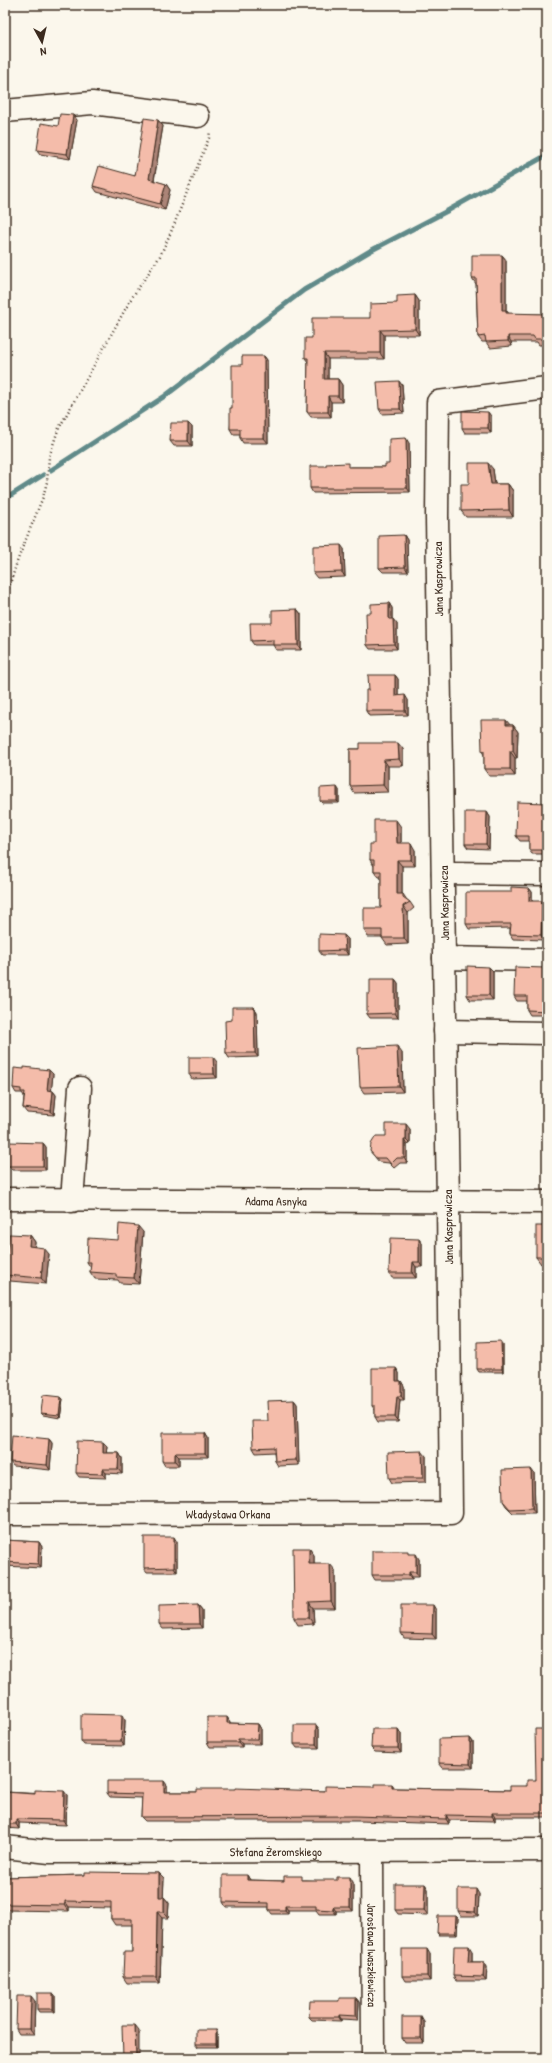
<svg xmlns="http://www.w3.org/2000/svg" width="552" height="2063" font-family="'Patrick Hand',sans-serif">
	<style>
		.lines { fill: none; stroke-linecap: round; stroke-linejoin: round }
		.stream { stroke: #608a89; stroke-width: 5 }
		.minor-casing { stroke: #3b2a1e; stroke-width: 25 }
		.path { stroke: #3b2a1e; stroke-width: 2.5; stroke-dasharray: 1 3; stroke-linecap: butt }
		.minor { stroke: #fbf7ec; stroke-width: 22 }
		.wall { fill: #d2a292; stroke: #3b2a1e }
		.shaded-wall { fill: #ab8477; stroke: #3b2a1e }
		.building { fill: #f4bcaa; stroke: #3b2a1e }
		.labels { text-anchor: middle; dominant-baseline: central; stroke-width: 4; stroke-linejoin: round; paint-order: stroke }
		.street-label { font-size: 12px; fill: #3b2a1e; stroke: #fbf7ec }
	</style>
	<rect width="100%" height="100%" fill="#fbf7ec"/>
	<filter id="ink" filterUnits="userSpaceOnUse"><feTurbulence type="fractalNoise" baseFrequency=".025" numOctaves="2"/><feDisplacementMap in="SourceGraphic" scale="8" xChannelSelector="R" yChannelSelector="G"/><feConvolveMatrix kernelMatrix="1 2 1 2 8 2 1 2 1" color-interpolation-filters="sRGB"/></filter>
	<g filter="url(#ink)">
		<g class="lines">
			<!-- stream -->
			<g class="stream">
				<path d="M51 470 165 396 304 290 370 251 449 210 547 155"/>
				<path d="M5 499 43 475"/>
			</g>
			<!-- minor casing -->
			<g class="minor-casing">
				<g id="minor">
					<path d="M5 111 92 103 198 116"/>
					<path d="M443 873 547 874"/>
					<path d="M444 958 547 960"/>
					<path d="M445 1031 547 1033"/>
					<path id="s1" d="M5 1199 547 1202"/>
					<path d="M72 1201 80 1088"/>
					<path id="s2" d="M5 1514 451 1513 448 1202 437 518 438 402 547 388"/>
					<path id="s3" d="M5 1847 50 1852 547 1850"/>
					<path id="s4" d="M372 1851 373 2058"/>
				</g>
			</g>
			<!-- path -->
			<path class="path" d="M5 600 18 559 43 497 47 482 49 457 58 430 131 299 160 256 171 232 209 138 210 131"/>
			<!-- minor -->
			<use href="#minor" class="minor"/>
		</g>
		<!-- wall -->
		<g class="wall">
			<path d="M73 115 77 120 70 159 40 154 37 150 58 126Z"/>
			<path d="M158 120 163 126 154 181 166 184 170 190 165 210 97 192 93 186 135 176Z"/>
			<path d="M502 255 506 260V310L509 314H545L547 308V345H539L537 342H511L512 346 490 348 486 342H482L478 337 476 284 472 278Z"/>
			<path d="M415 295 419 301V335H384V359H328V379H338L342 385V402H331V417H311L307 412 308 362 305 358 312 338 370 318 397 303Z"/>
			<path d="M264 356 267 360 268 443H243L240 438V434H233L230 429 232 408 242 365Z"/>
			<path d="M402 385 404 413 382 414 379 409Z"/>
			<path d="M491 416V433H465L462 428Z"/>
			<path d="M192 427V446H174L170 441Z"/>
			<path d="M409 443 410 492 313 493 310 488 350 467H385L389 464Z"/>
			<path d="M493 469 495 484H508L513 491V517H466L461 511 469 484Z"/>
			<path d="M404 535 407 540 408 572H383L379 568Z"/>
			<path d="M344 549 345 577 317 578 313 573Z"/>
			<path d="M389 603 392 608V619L397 624V649H370L367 645 371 613Z"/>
			<path d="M297 609 301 614V650H276L273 645H254L251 641 272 623Z"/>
			<path d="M395 675 398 679V696L408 700V715L369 716 366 711 369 690Z"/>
			<path d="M510 725H513L518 732 517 758H515V776H489L484 769V755L482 751Z"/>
			<path d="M350 749H403V766H388V792L354 793 350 786Z"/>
			<path d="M339 790V803H322L320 801Z"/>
			<path d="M547 803V854H532L529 850V841H520L516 836Z"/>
			<path d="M487 812 490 817 489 849 468 848 465 844Z"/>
			<path d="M401 827V843L415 850V866H402V894H403L407 900 410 902 414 908 408 913V944L387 945 382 938V937H368L364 930 381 908V877H379L374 871V866L370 860 374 844Z"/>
			<path d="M529 888 532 892V901L545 905 544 940 513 939 510 934V928L469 929 466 924 511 892Z"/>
			<path d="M348 939V955H322L319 951Z"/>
			<path d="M489 967 493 971V1000H470L467 995Z"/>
			<path d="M547 971V1015H530L527 1010V1001H517L514 996Z"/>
			<path d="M395 979 398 983V1018H370L367 1014 370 994Z"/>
			<path d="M254 1007 257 1012 258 1057 229 1058 226 1053 232 1020Z"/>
			<path d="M402 1053 403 1092 364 1093 360 1087Z"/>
			<path d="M217 1062V1078L192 1079 189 1074Z"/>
			<path d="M24 1069 49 1070 53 1074 51 1091H53L56 1095 54 1115 27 1113 23 1108 24 1096 22 1093H16L13 1088Z"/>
			<path d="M410 1129V1144L407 1145V1163H400L394 1168 389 1163 379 1162 370 1151 386 1136Z"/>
			<path d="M43 1143 46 1147V1170H12L8 1166Z"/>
			<path d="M547 1226V1264H541L536 1257Z"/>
			<path d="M143 1232 139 1284 120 1283 118 1280 95 1279 90 1272 91 1268 87 1262 118 1240Z"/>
			<path d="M30 1235 35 1242 34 1247 49 1254 46 1284 10 1281 6 1275Z"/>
			<path d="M422 1243V1267H416V1278H392L389 1273Z"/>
			<path d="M503 1344V1372H479L477 1369Z"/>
			<path d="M396 1368 399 1373V1381H401L404 1386V1400H400L398 1422H378L375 1417V1410L372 1406Z"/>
			<path d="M63 1399 60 1418 43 1415 41 1413Z"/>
			<path d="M294 1400 297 1404 299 1465 278 1466 275 1461 274 1452 256 1453 253 1448Z"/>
			<path d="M205 1433 208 1438V1457H179V1466H165L162 1461Z"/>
			<path d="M49 1439 52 1443 50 1470 13 1466 10 1462Z"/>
			<path d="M103 1442 107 1446 106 1453H119L122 1458V1474L106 1473V1478L79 1477 76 1473Z"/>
			<path d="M426 1456V1482L392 1483 389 1478Z"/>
			<path d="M534 1473 535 1513H513L506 1506 503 1501Z"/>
			<path d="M5 1540 39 1542 42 1547 41 1568 5 1566Z"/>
			<path d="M177 1542V1572H147L144 1568Z"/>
			<path d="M309 1548 314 1555V1564L335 1570V1608H313L314 1624 298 1625 294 1618Z"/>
			<path d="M410 1554 419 1559V1577H412V1580H375L372 1575Z"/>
			<path d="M198 1605 202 1610V1628L163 1629 159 1624Z"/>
			<path d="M436 1610V1639L404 1638 401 1633Z"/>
			<path d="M227 1717 230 1722V1723L258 1724 261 1729V1744H242V1747H210L207 1742Z"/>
			<path d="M125 1720 124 1746 84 1745 81 1741Z"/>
			<path d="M316 1725 319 1729V1748H297L294 1744Z"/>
			<path d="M398 1729 401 1734V1753L375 1752 371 1748Z"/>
			<path d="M547 1729V1817H495V1821L449 1820V1824L359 1821H145L141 1817 142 1798 110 1797 107 1793 167 1785V1792H197L325 1791 395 1788 510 1790 527 1786 536 1780Z"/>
			<path d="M470 1738 473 1742V1768H443L439 1763Z"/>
			<path d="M5 1792 67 1795 66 1825 19 1823V1829L5 1828Z"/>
			<path d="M159 1873 164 1878 163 1897H164L169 1903 168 1918H162L160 1983H127L123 1977 132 1952V1925H115L111 1919V1908L69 1907V1911L5 1910V1877Z"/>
			<path d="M247 1875 250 1880 284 1881 305 1880 353 1882V1911H336V1914H319L316 1910H288V1914H272L269 1910V1907H226L223 1902Z"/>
			<path d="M425 1884 428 1889V1915L398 1914 395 1910Z"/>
			<path d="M479 1894 478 1916H461L458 1911Z"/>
			<path d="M456 1916 458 1918 457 1935H439L437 1933Z"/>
			<path d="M472 1951V1962H484L487 1967 486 1981H456L453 1976Z"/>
			<path d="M430 1954V1981H405L402 1976Z"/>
			<path d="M53 1993 55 1995V2012H39L37 2009Z"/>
			<path d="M356 1998 359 2002 358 2020 341 2019V2021L312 2020 309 2017 339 2001Z"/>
			<path d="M35 2001 34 2034H19L16 2029Z"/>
			<path d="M424 2022V2043H405L402 2038Z"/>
			<path d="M216 2030 217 2032V2047H198L196 2044Z"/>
		</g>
		<!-- shaded-wall -->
		<g class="shaded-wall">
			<path d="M73 115 77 120 70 159 67 154Z"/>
			<path d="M158 120 163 126 153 185 149 179Z"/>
			<path d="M166 184 170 190 165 210 160 204Z"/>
			<path d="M502 255 506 260V310L510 315V319L502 310Z"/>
			<path d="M415 295 419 301V335L415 329Z"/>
			<path d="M380 330 384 335V359L380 353Z"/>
			<path d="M508 336 511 342 512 346 508 341Z"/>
			<path d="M324 353 328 359V385L324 379Z"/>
			<path d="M264 356 267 360 268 443 264 438Z"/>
			<path d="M338 379 342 385V402L338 396Z"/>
			<path d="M399 381 402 385 404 413 400 409Z"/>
			<path d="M328 396 331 402V417L328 412Z"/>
			<path d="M488 412 491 416V433L488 428Z"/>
			<path d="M188 423 192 427V446L188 441Z"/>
			<path d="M406 438 409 443 410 492 407 488Z"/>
			<path d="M488 463 493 469 496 491 491 484Z"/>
			<path d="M508 484 513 491V517L509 510Z"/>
			<path d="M404 535 407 540 408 572 405 567Z"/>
			<path d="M341 545 344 549 345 577 342 572Z"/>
			<path d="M389 603 392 608V624L389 619Z"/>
			<path d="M297 609 301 614V650L298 645Z"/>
			<path d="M393 619 397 624V649L394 644Z"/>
			<path d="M395 675 398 679V700L395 696Z"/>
			<path d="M405 695 408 700V715L405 711Z"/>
			<path d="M506 720 511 726 506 725Z"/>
			<path d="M513 725 518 732 517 758 513 751Z"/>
			<path d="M398 743 403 749V766L399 759Z"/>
			<path d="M510 751 515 758V776L510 769Z"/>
			<path d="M384 760 388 766V792L383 785Z"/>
			<path d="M337 787 339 790V803L337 801Z"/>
			<path d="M487 812 490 817 489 849 486 844Z"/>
			<path d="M396 820 401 827V850L397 843Z"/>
			<path d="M411 843 415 850V866L411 860Z"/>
			<path d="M397 860 402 866V901L397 894Z"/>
			<path d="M529 888 532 892V905L529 901Z"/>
			<path d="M542 901 545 905 544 940 541 935Z"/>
			<path d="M403 906 408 913V944L404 938Z"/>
			<path d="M344 935 348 939V955L345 950Z"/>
			<path d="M489 967 493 971V1000L489 995Z"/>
			<path d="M545 968 547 971V982L544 978Z"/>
			<path d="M395 979 398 983V1018L395 1013Z"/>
			<path d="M254 1007 257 1012 258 1057 255 1053Z"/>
			<path d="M397 1046 402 1053 403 1092 399 1086Z"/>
			<path d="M213 1057 217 1062V1078L214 1074Z"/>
			<path d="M49 1070 53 1074 51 1095 47 1090Z"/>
			<path d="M53 1091 56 1095 54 1115 51 1111Z"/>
			<path d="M406 1124 410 1129V1144L406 1140Z"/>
			<path d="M404 1140 407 1145V1163L404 1158Z"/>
			<path d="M43 1143 46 1147V1170L43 1166Z"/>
			<path d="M138 1226 143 1232 139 1284 134 1278Z"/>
			<path d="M30 1235 35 1242 34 1253 29 1246Z"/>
			<path d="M419 1239 422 1243V1267L419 1262Z"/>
			<path d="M44 1248 49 1254 46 1284 41 1278Z"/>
			<path d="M413 1262 416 1267V1278L412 1273Z"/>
			<path d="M501 1341 503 1344V1372L502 1369Z"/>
			<path d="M396 1368 399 1373V1386L396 1381Z"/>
			<path d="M401 1381 404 1386V1400L401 1396Z"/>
			<path d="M397 1396 400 1400 398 1422 395 1417Z"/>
			<path d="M61 1397 63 1399 60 1418 59 1415Z"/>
			<path d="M294 1400 297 1404 299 1465 296 1460Z"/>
			<path d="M205 1433 208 1438V1457L205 1453Z"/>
			<path d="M49 1439 52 1443 50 1470 47 1465Z"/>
			<path d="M103 1442 107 1446 106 1457 103 1453Z"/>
			<path d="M422 1451 426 1456V1482L423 1478Z"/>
			<path d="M119 1453 122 1458V1474L118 1469Z"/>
			<path d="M175 1453 179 1457V1466L175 1461Z"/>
			<path d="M103 1469 106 1473V1478L103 1474Z"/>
			<path d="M531 1469 534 1473 535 1513 532 1508Z"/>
			<path d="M174 1537 177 1542V1572L174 1567Z"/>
			<path d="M39 1542 42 1547 41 1568 38 1564Z"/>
			<path d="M309 1548 314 1555V1571L309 1564Z"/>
			<path d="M416 1554 419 1559V1577L416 1572Z"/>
			<path d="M330 1564 335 1570V1608L331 1601Z"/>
			<path d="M409 1572 412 1577V1580L409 1575Z"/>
			<path d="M309 1602 313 1608 314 1624 309 1618Z"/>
			<path d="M198 1605 202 1610V1628L199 1624Z"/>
			<path d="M433 1605 436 1610V1639L432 1634Z"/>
			<path d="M122 1715 125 1720 124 1746 121 1741Z"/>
			<path d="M227 1717 230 1722V1728L227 1723Z"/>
			<path d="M258 1724 261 1729V1744L257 1739Z"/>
			<path d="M316 1725 319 1729V1748L316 1744Z"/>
			<path d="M398 1729 401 1734V1753L398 1748Z"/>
			<path d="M470 1738 473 1742V1768L470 1764Z"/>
			<path d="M238 1739 242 1744V1747L238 1742Z"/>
			<path d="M164 1781 167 1785V1797L164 1792Z"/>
			<path d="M392 1784 395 1788H392Z"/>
			<path d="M64 1791 67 1795 66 1825 63 1820Z"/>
			<path d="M492 1813 495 1817V1821L492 1816Z"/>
			<path d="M446 1815 449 1820V1824L446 1819Z"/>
			<path d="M16 1819 19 1823V1829L16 1824Z"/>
			<path d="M159 1873 164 1878 163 1903 159 1897Z"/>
			<path d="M247 1875 250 1880V1885L247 1880Z"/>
			<path d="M350 1877 353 1882V1911L350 1907Z"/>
			<path d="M425 1884 428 1889V1915L424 1910Z"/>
			<path d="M476 1889 479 1894 478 1916 475 1912Z"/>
			<path d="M164 1897 169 1903 168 1918 164 1912Z"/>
			<path d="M65 1901 69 1907V1911L65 1905Z"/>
			<path d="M285 1906 288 1910V1914L285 1910Z"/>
			<path d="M333 1907 336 1911V1914L333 1910Z"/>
			<path d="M157 1912 162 1918 160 1983 156 1977Z"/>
			<path d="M456 1916 458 1918 457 1935 455 1933Z"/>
			<path d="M469 1946 472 1951V1967L468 1962Z"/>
			<path d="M427 1949 430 1954V1981L427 1976Z"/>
			<path d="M484 1962 487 1967 486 1981 483 1977Z"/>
			<path d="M53 1993 55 1995V2012L53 2009Z"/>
			<path d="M31 1996 35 2001 34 2034 30 2029Z"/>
			<path d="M356 1998 359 2002 358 2020 356 2016Z"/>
			<path d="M339 2015 341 2019V2021L339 2017Z"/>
			<path d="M421 2017 424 2022V2043L421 2038Z"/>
			<path d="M135 2025 139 2030V2058H136Z"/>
			<path d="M216 2030 217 2032V2047L216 2044Z"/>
		</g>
		<!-- building -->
		<g class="building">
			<path d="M60 114 73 115 67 154 37 150 41 123 58 126Z"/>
			<path d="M144 118 158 120 149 179 166 184 160 204 93 186 99 166 135 176Z"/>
			<path d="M472 255H502V310H506V313L545 314V308H547V339H535L533 336H508V341L486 342 485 336 478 337 476 278H472Z"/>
			<path d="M415 295V329L380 330V353H324V379H338V396H328V412H307L308 358H305V338H312V318H370V304L397 303V296Z"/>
			<path d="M242 356H264V438H240V429H230V408H232V365H242Z"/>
			<path d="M399 381 400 409H379L377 382Z"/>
			<path d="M462 411 488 412V428H462Z"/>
			<rect x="546" y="422" width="1" height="26"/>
			<path d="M171 423H188V441H170Z"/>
			<path d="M406 438 407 488H310V466H326V464L348 463V467H385V464H389V439Z"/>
			<path d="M469 463H488L491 484H508L509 510 461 511V484H469Z"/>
			<path d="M404 535 405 567 379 568V536Z"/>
			<path d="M341 545 342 572 313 573V546Z"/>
			<path d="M389 603V619H393L394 644 367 645 366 613H371V604Z"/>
			<path d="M297 609 298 645H273V640L251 641 250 623H272V610Z"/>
			<path d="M368 675H395V696L405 695V711H366V690H369Z"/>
			<path d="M481 720H506V725H513V751H510V769H484V751H482Z"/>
			<path d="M360 743H398L399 759 384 760 383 785 350 786V749H360Z"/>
			<path d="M337 787V801H320V788Z"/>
			<path d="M517 802 547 803V850H529V836H516Z"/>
			<path d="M465 812H487L486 844H465Z"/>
			<path d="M374 820H396L397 843H411V860H397V894H403V897L410 902 403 906 404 938H382V930H364V908H381V871H374V860H370V844H374Z"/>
			<path d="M511 887 529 888V901H542L541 935 510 934 511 924H466V892H511Z"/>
			<path d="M319 934 344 935 345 950 319 951Z"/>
			<path d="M467 966 489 967V995H467Z"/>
			<path d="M515 967 545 968 544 978H547V1011L527 1010V996H514Z"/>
			<path d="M370 979H395V1013L367 1014V994H370Z"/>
			<path d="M232 1007H254L255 1053H226L225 1021 232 1020Z"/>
			<path d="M397 1046 399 1086 360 1087 358 1048Z"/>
			<path d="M189 1057H213L214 1074H189Z"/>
			<path d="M24 1067 49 1070 47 1090 53 1091 51 1111 23 1108 25 1092H21V1089L13 1088 14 1068 24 1069Z"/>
			<path d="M386 1124H406V1140H404V1158H397L391 1164 386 1158H376L370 1151 371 1144 376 1136H386Z"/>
			<path d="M8 1142 43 1143V1166H8Z"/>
			<path d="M119 1224 138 1226 134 1278 116 1277V1274L90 1272 91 1262H87L88 1238 118 1240Z"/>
			<rect x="536" y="1226" width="11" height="31"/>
			<path d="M9 1234 30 1235 29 1246 44 1248 41 1278 6 1275Z"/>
			<path d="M390 1238 419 1239V1262H413L412 1273H389Z"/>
			<path d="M501 1341 502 1369H477V1342Z"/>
			<path d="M372 1368H396V1381H401V1396H397L395 1417H375V1406H372Z"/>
			<path d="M43 1395 61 1397 59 1415 41 1413Z"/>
			<path d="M294 1400 296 1460 275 1461 274 1447 253 1448 252 1421H268L267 1401Z"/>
			<path d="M162 1433H205V1453H175V1461H162Z"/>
			<path d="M12 1435 49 1439 47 1465 10 1462Z"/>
			<path d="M77 1441 103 1442V1453H119L118 1469H103V1474L76 1473Z"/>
			<path d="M422 1451 423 1478H389L388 1452Z"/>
			<path d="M531 1469 532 1508 510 1509 503 1501 502 1470Z"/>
			<path d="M144 1537H174V1567L144 1568Z"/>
			<path d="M5 1540 39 1542 38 1564 5 1562Z"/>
			<path d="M293 1548H309V1564H330L331 1601 309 1602V1618H294Z"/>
			<path d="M372 1551H408V1554H416V1572H409V1575H372Z"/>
			<path d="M198 1605 199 1624H159V1606Z"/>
			<path d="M401 1605H433L432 1634 401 1633Z"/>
			<path d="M81 1714 122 1715 121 1741H81Z"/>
			<path d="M207 1717H227V1723L258 1724 257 1739H238V1742H207Z"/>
			<rect x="294" y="1725" width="22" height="19"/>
			<path d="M372 1729H398V1748H371Z"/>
			<path d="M535 1729H547V1813H492V1816L446 1815V1819L355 1816 141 1817 142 1794 107 1793V1781H164V1792H197V1789H235V1788L325 1791V1786L375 1787V1784H392V1788L510 1790V1786H527V1780H536Z"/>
			<path d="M470 1738V1764L439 1763V1739Z"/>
			<path d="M35 1790 64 1791 63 1820 16 1819V1824H5V1792L35 1794Z"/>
			<path d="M85 1872 159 1873V1897H164V1912H157L156 1977H123L124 1952H132V1919H111V1902L65 1901V1905L5 1904V1877L85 1875Z"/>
			<path d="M223 1875H247V1880L284 1881V1876H302V1880H337V1877H350V1907H333V1910L316 1909V1906H285V1910H269V1903L223 1902Z"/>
			<path d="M395 1884H425L424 1910H395Z"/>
			<path d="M458 1889H476L475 1912 458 1911Z"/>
			<path d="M438 1916H456L455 1933H437Z"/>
			<path d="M454 1946H469L468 1962H484L483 1977 453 1976Z"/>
			<rect x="402" y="1949" width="25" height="27"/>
			<rect x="37" y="1993" width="16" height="16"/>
			<path d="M17 1996H31L30 2029H16Z"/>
			<path d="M339 1998H356V2016L339 2015V2017H309L310 2001H339Z"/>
			<rect x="402" y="2017" width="19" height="21"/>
			<path d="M122 2025H135L136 2058H123Z"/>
			<rect x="196" y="2030" width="20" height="14"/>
		</g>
	</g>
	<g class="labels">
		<!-- street labels -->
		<g class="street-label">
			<text transform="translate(438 579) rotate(-91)">Jana Kasprowicza</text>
			<text transform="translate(444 903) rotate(-91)">Jana Kasprowicza</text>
			<text stroke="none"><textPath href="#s1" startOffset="271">Adama Asnyka</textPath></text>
			<text transform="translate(448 1227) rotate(-91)">Jana Kasprowicza</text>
			<text stroke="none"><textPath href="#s2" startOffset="223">Władysława Orkana</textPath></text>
			<text stroke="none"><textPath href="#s3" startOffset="271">Stefana Żeromskiego</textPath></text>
			<text stroke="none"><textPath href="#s4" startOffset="104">Jarosława Iwaszkiewicza</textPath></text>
		</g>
	</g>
	<!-- margin -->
	<rect width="552" height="2063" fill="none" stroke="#fbf7ec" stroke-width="20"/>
	<rect x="10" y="10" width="532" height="2043" fill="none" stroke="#3b2a1e" stroke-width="1.5" filter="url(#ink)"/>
	<!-- north arrow -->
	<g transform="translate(42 42) rotate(172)" stroke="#fbf7ec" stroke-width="3" paint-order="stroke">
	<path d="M0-3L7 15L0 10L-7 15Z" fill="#3b2a1e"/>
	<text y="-6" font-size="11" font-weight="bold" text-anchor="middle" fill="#3b2a1e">N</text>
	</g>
</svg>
